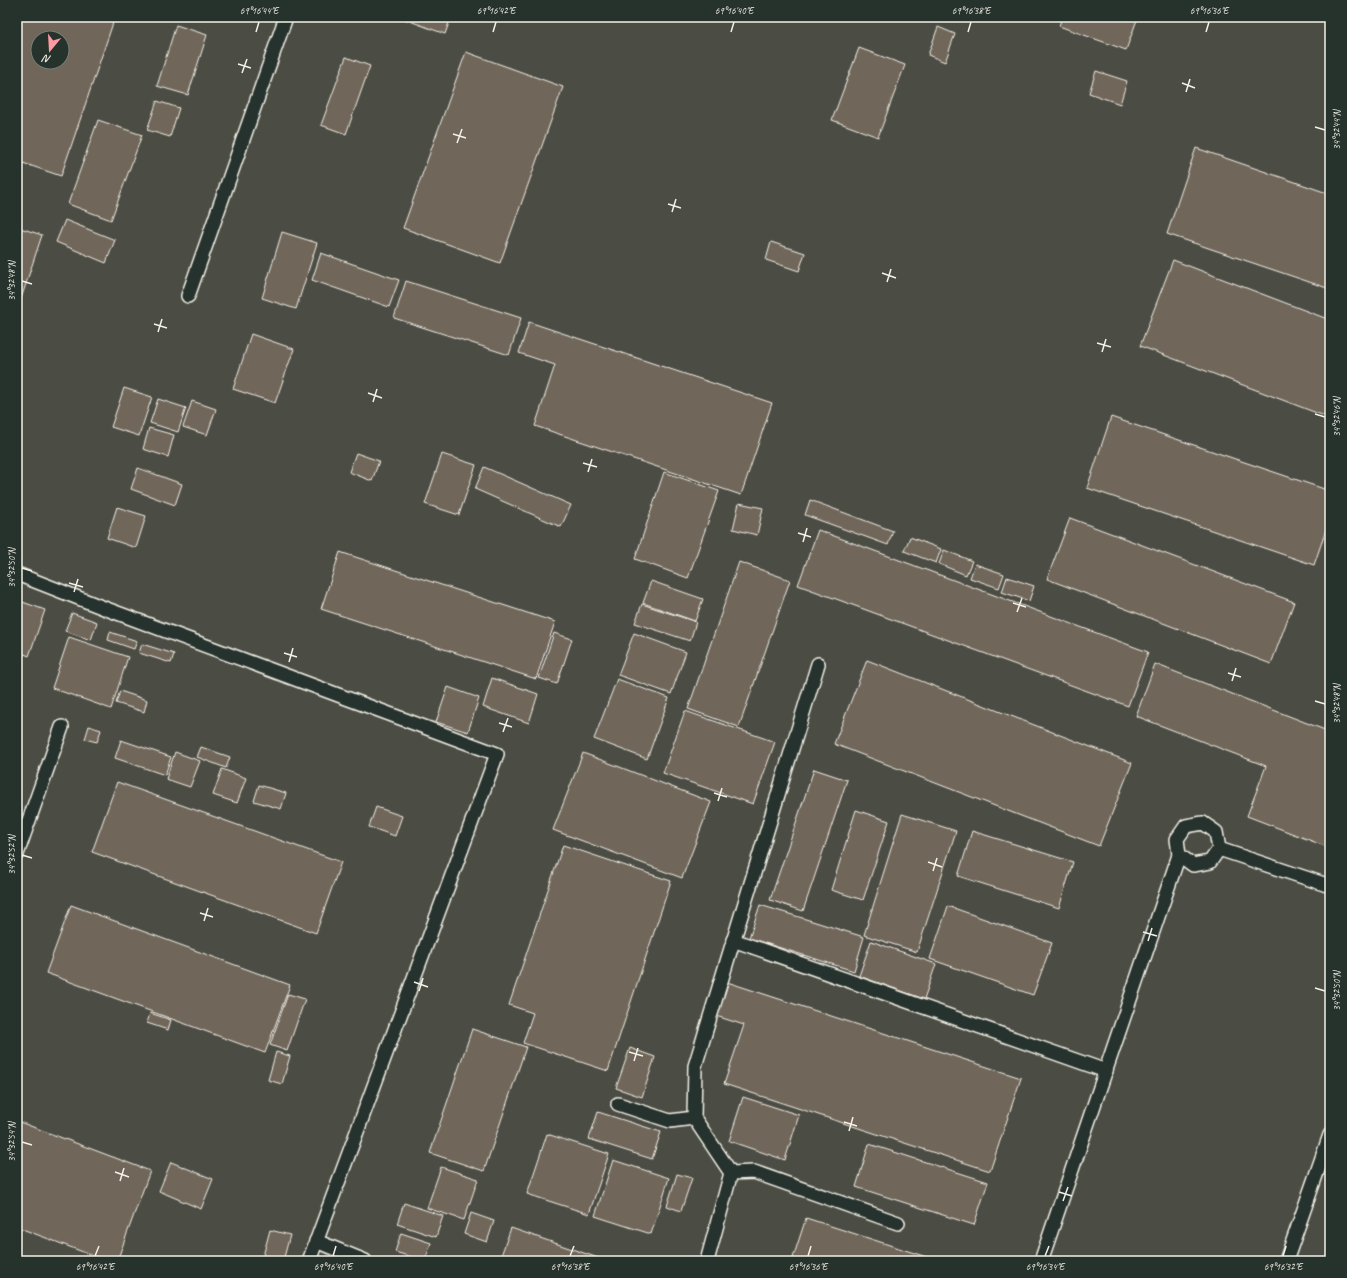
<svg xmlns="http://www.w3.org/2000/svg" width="1347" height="1278" font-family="Caveat,sans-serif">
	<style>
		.built { fill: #4c4d44; fill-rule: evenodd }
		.building { fill: #71665a; stroke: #f4f1e8; fill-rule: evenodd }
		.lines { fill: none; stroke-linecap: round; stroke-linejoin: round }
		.lane-casing { stroke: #f4f1e8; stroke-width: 16 }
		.lane { stroke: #26332d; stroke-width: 13 }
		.ticks { fill: none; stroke: #f4f1e8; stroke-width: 1.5 }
		.neatline { fill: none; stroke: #f4f1e8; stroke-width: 1.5 }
		.ticks-label { font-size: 10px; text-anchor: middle; fill: #f4f1e8 }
	</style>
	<rect width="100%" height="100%" fill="#3c423a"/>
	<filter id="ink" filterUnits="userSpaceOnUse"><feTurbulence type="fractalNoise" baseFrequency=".025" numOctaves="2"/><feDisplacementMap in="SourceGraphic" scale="8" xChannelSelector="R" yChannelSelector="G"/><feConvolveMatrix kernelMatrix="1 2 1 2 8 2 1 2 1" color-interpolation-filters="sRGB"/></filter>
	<g filter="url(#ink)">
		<!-- built -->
		<path class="built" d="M17 17H1330V1261H17ZM38 38H62V62H38Z"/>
		<!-- building -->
		<g class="building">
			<path d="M17 17H115L61 176 17 161ZM38 38H62V62H38Z"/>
			<path d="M399 17H451L445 34Z"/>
			<path d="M1062 17H1138L1126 50 1059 26Z"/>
			<path d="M176 25 207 35 188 95 157 86Z"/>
			<path d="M938 27 955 34 945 62 928 55Z"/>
			<path d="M859 48 905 65 878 137 832 120Z"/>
			<path d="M466 52 563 87 500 263 403 228Z"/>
			<path d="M346 57 370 66 346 134 321 125Z"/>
			<path d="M1096 71 1127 81 1120 104 1089 93Z"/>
			<path d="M157 101 179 108 170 137 147 130Z"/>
			<path d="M98 120 142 135 111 220 68 204Z"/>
			<path d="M1196 148 1330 194V289L1167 234Z"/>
			<path d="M65 220 115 240 106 263 56 242Z"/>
			<path d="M20 228 42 235 17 311V236Z"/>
			<path d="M282 232 317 243 296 309 262 298Z"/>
			<path d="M771 242 805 253 799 271 766 260Z"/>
			<path d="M321 253 399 280 389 307 312 280Z"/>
			<path d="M1173 260 1330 320V418L1140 346Z"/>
			<path d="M406 281 521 318 509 355 394 318Z"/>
			<path d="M529 322 772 403 741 495 535 426 555 365 519 353Z"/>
			<path d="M251 334 294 349 275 403 233 389Z"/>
			<path d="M124 388 152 397 139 436 111 427Z"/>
			<path d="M158 399 186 408 178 432 150 423Z"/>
			<path d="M192 401 216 409 207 435 183 427Z"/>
			<path d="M1111 417 1330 491V518L1314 565 1087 488Z"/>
			<path d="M149 428 174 435 168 457 143 449Z"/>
			<path d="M356 453 379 461 372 481 349 472Z"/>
			<path d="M442 454 476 465 459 515 425 504Z"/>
			<path d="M484 467 571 505 561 527 475 489Z"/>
			<path d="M138 468 182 484 175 505 131 489Z"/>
			<path d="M664 472 719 491 688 578 635 559Z"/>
			<path d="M810 500 893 531 888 545 805 515Z"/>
			<path d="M739 503 763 508 757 535 733 529Z"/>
			<path d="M117 507 146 516 136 548 107 538Z"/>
			<path d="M1070 518 1294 602 1271 664 1047 579Z"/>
			<path d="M818 530 1148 652 1128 706 798 585Z"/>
			<path d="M910 537 941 549 936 563 904 551Z"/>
			<path d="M944 550 972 561 966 575 939 564Z"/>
			<path d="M340 552 555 622 536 679 321 609Z"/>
			<path d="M739 562 790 580 739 727 688 709Z"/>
			<path d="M975 564 1004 574 999 588 970 578Z"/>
			<path d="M1007 577 1034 586 1029 601 1002 592Z"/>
			<path d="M651 581 703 599 695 621 643 603Z"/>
			<path d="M17 600 45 610 29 656 17 651Z"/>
			<path d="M642 604 696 622 690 641 635 623Z"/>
			<path d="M72 613 97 622 91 640 65 631Z"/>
			<path d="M110 632 137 641 134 649 108 640Z"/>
			<path d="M554 633 572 639 557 684 539 678Z"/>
			<path d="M634 633 686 652 671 694 618 675Z"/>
			<path d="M69 637 128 657 111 709 52 688Z"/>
			<path d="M142 644 174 654 171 663 139 653Z"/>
			<path d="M867 660 1132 763 1099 846 834 744Z"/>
			<path d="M1155 664 1330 732V848L1247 816 1266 766 1136 716Z"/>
			<path d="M492 678 538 694 529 723 483 707Z"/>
			<path d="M617 679 669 698 647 759 594 739Z"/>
			<path d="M448 687 479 698 468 732 436 722Z"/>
			<path d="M120 691 147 700 144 712 116 703Z"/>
			<path d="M685 711 775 742 753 804 663 773Z"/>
			<path d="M89 726 101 730 97 742 85 739Z"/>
			<path d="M121 740 171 757 165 775 115 758Z"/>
			<path d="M201 747 230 757 226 768 197 757Z"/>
			<path d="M175 752 200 761 190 787 166 779Z"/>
			<path d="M583 753 711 802 682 878 553 830Z"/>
			<path d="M222 769 246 778 237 803 213 795Z"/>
			<path d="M814 769 847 780 803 911 770 900Z"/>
			<path d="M117 782 341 862 316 933 92 852Z"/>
			<path d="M259 785 286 793 281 809 254 801Z"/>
			<path d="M376 807 402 816 395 836 369 827Z"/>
			<path d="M856 810 889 821 863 900 831 890Z"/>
			<path d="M902 814 956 831 917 952 864 935Z"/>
			<path d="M972 831 1073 862 1059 908 958 876Z"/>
			<path d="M563 845 671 881 608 1071 523 1043 533 1013 509 1005Z"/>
			<path d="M71 905 290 985 265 1053 46 973Z"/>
			<path d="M760 905 864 937 854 971 749 938Z"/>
			<path d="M948 906 1052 943 1033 995 930 959Z"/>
			<path d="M871 941 936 964 924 999 859 976Z"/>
			<path d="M727 982 1021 1078 990 1171 724 1084 744 1025 716 1016Z"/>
			<path d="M288 994 305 999 287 1051 270 1045Z"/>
			<path d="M150 1013 171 1020 168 1030 147 1023Z"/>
			<path d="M472 1029 526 1047 484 1171 430 1153Z"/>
			<path d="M630 1048 655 1057 642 1097 616 1088Z"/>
			<path d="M276 1052 290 1056 282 1084 268 1080Z"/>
			<path d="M743 1097 799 1115 785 1160 729 1141Z"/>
			<path d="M598 1112 661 1132 652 1159 589 1139Z"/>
			<path d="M17 1121 150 1171 117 1261H107L17 1227Z"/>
			<path d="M547 1134 609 1154 589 1214 527 1194Z"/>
			<path d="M869 1144 988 1182 974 1225 856 1187Z"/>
			<path d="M613 1160 669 1178 651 1234 595 1216Z"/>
			<path d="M171 1162 213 1179 201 1209 159 1191Z"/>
			<path d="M441 1167 478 1179 464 1220 427 1208Z"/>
			<path d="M677 1174 692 1178 681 1211 667 1206Z"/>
			<path d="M404 1203 443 1216 436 1237 397 1224Z"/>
			<path d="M471 1213 494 1221 487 1242 464 1234Z"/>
			<path d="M806 1218 939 1261H792Z"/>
			<path d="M511 1228 607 1261H499Z"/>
			<path d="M270 1230 290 1235 283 1261 263 1256Z"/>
			<path d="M401 1233 431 1243 425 1261 395 1252Z"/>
		</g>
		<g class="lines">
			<!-- lane casing -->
			<g class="lane-casing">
				<g id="lane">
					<path d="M188 296 286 17"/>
					<path d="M17 574 104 608 497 754 309 1261"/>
					<path d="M1203 823 1216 832 1219 849 1210 862 1193 865 1179 855 1177 839 1186 826Z"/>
					<path d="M1219 849 1330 886"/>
					<path d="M17 854 62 727"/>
					<path d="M733 940 1106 1071"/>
					<path d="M618 1104 670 1121 694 1118"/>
					<path d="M731 1173 754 1172 898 1223"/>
					<path d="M316 1241 365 1261"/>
					<path d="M707 1261 731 1173 694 1118 695 1066 818 664"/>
					<path d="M1041 1261 1179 855"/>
					<path d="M1286 1261 1330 1135"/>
				</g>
			</g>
			<!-- lane -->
			<use href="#lane" class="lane"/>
		</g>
	</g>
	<!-- ticks -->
	<path class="ticks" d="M256 32 259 22M493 32 496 22M731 32 734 22M968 32 971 22M1206 32 1209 22M238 64 251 68M242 73 247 59M1182 83 1195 88M1186 92 1190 79M1315 127 1325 130M453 134 466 138M457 143 462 129M668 204 681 208M672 212 676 199M882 273 896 278M22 281 32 284M887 282 891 269M154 324 167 328M158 332 162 319M1097 343 1111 347M1102 352 1106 339M368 393 382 398M373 402 377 389M1315 414 1325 417M583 463 597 467M588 472 592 459M798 533 811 537M803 542 807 528M22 568 32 571M69 583 83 587M74 592 78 579M1013 603 1026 607M1017 612 1022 598M284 653 297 657M289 662 293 648M1228 673 1241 677M1232 681 1236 668M1315 701 1325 704M499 723 512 727M503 732 508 718M714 793 727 797M718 801 722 788M22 855 32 858M928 862 942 867M933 871 937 858M200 913 213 917M204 921 208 908M1143 932 1157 936M1148 941 1152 928M414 982 428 987M1315 988 1325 991M419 991 423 978M629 1052 643 1056M634 1061 638 1048M844 1122 857 1126M849 1131 853 1117M22 1142 32 1145M115 1172 129 1177M120 1181 124 1168M1059 1192 1072 1196M1063 1201 1068 1187M95 1256 99 1246M333 1256 336 1246M570 1256 574 1246M808 1256 811 1246M1045 1256 1049 1246M1283 1256 1286 1246"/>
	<!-- margin -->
	<rect width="1347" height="1278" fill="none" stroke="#26332d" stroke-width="44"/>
	<!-- north arrow -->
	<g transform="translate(50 50) rotate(198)"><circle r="19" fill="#26332d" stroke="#787f78"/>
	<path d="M0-3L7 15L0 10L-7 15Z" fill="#ff9aa2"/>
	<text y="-6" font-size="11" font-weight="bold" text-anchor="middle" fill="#f4f1e8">N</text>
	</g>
	<rect x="22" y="22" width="1303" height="1234" class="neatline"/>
	<g class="ticks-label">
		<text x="259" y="14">69°16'44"E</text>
		<text x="496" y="14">69°16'42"E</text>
		<text x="734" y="14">69°16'40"E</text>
		<text x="971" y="14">69°16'38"E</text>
		<text x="1209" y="14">69°16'36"E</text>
		<text transform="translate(1336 130) rotate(-90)" y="4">34°32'44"N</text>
		<text transform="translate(11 281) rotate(-90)" y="4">34°32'48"N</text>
		<text transform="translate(1336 417) rotate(-90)" y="4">34°32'46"N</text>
		<text transform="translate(11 568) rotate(-90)" y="4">34°32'50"N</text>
		<text transform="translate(1336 704) rotate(-90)" y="4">34°32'48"N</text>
		<text transform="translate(11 855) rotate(-90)" y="4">34°32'52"N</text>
		<text transform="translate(1336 991) rotate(-90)" y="4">34°32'50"N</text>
		<text transform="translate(11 1142) rotate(-90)" y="4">34°32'54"N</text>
		<text x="95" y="1270">69°16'42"E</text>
		<text x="333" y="1270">69°16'40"E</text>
		<text x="570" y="1270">69°16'38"E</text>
		<text x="808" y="1270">69°16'36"E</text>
		<text x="1045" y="1270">69°16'34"E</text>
		<text x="1283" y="1270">69°16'32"E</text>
	</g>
</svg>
